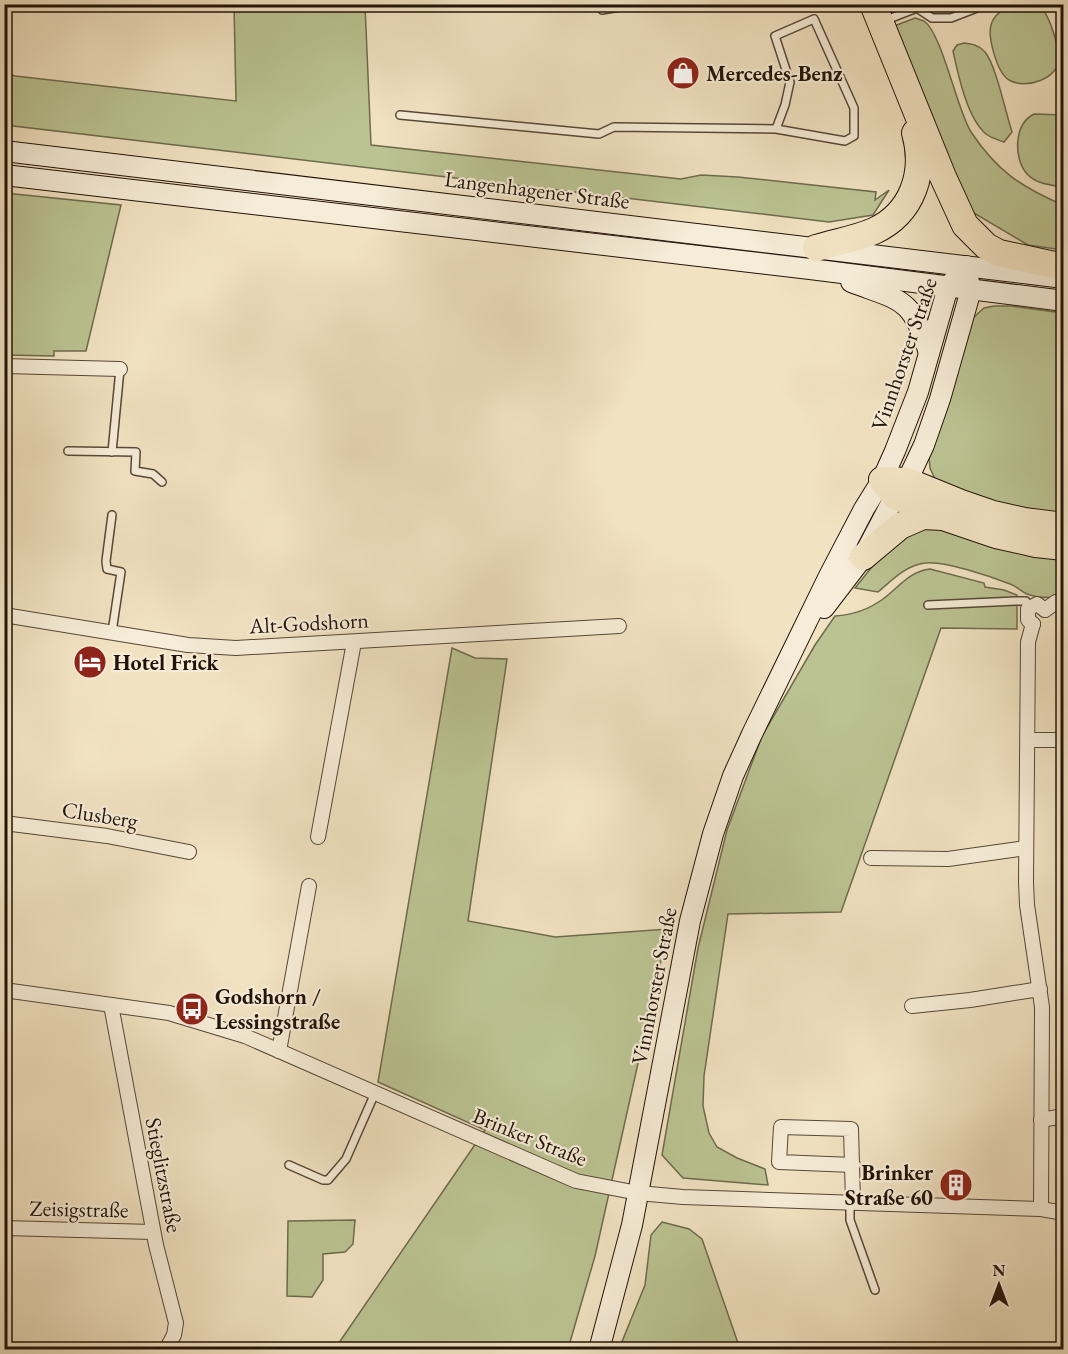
<svg xmlns="http://www.w3.org/2000/svg" width="1068" height="1354" font-family="'EB Garamond',serif">
	<style>
		.green { fill: #bbc392; stroke: #6e6b4e; stroke-width: 1.5 }
		.lines { fill: none; stroke-linecap: round; stroke-linejoin: round }
		.lane-casing { stroke: #564737; stroke-width: 10 }
		.street-casing { stroke: #564737; stroke-width: 16 }
		.secondary-casing { stroke: #221309; stroke-width: 22 }
		.highway-casing { stroke: #221309; stroke-width: 28 }
		.lane { stroke: #f6ecd7; stroke-width: 7 }
		.street { stroke: #f6ecd7; stroke-width: 14 }
		.secondary { stroke: #f6ecd7; stroke-width: 20 }
		.highway { stroke: #f1e2c1; stroke-width: 26 }
		.labels { text-anchor: middle; dominant-baseline: central; stroke-width: 4.5; stroke-linejoin: round; paint-order: stroke }
		.poi-label { font-size: 22px; font-weight: bold; fill: #221309; stroke: #f6ecd7; text-anchor: start }
		.street-label { font-size: 22px; fill: #221309; stroke: #f6ecd7 }
	</style>
	<rect width="100%" height="100%" fill="#f1e2c1"/>
	<filter id="stains"><feTurbulence type="fractalNoise" baseFrequency=".00333" numOctaves="4"/><feColorMatrix values="0 0 0 0 .2 0 0 0 0 .09 0 0 0 0 .02 0 0 0 .5 -.17"/></filter>
	<radialGradient id="worn" r=".72"><stop offset=".6" stop-color="#630" stop-opacity="0"/><stop offset="1" stop-color="#630" stop-opacity=".3"/></radialGradient>
	<!-- green -->
	<g class="green">
		<path d="M234 5H365L371 145 681 179 701 175 738 177 876 192 875 200 889 190 873 215 829 222 5 125V72L15 76 236 101Z"/>
		<path d="M1012 5C1020 4 1029 3 1036 4 1048 7 1058 45 1059 57 1060 79 1025 90 1009 80 997 73 986 34 992 22 996 13 1004 9 1012 5Z"/>
		<path d="M915 18C918 19 921 20 924 21 942 33 957 110 971 132 997 171 1021 187 1063 205V250L1028 245 967 209 889 28Z"/>
		<path d="M964 43C972 44 979 45 985 52 996 65 1006 114 1012 132L1004 142C998 140 991 138 986 134 967 118 958 74 953 51L957 45Z"/>
		<path d="M1034 114 1063 115V187C1051 185 1036 184 1027 174 1013 158 1014 124 1034 114Z"/>
		<path d="M5 193 121 205 86 351H54V356L5 355Z"/>
		<path d="M994 306H1011L1063 313V516L1001 508 935 479 930 468 929 456 973 318 984 308Z"/>
		<path d="M928 528H952L1063 554V597C1052 598 1037 598 1027 594 1021 591 1016 586 1010 584 992 577 943 560 925 563 906 565 891 581 878 592L855 588 871 568 904 537Z"/>
		<path d="M930 569 984 583 985 587 1004 590 1017 595V629L941 628 841 912 728 914 704 1076 703 1106 709 1133 717 1147 737 1158 765 1169 768 1185 683 1178 662 1155 698 948 727 830 762 736 815 645 835 616C854 615 868 610 883 599 898 588 910 571 930 569Z"/>
		<path d="M452 648 475 658 507 659 468 921 555 937 668 929 595 1256 568 1349 334 1350 485 1130 378 1082Z"/>
		<path d="M355 1220 353 1244 345 1252 323 1254V1280L312 1297 287 1296 288 1221Z"/>
		<path d="M662 1222 689 1229 702 1239 740 1349H619L645 1285 651 1235Z"/>
	</g>
	<g class="lines">
		<!-- lane casing -->
		<g class="lane-casing">
			<g id="lane">
				<path d="M602 10 620 7V4"/>
				<path d="M886 20 917 8 932 18H951L987 4"/>
				<path d="M400 115 599 134 614 127 776 129 845 141 854 136V108L814 19 775 36 790 82 785 105 776 129"/>
				<path d="M68 451 136 452 135 471 153 474 162 482"/>
				<path d="M112 452 120 369"/>
				<path d="M928 605 1016 601H1026L1030 607"/>
				<path d="M112 632 121 572 107 569 106 561 112 515"/>
				<path d="M289 1165 323 1180H328L346 1159 375 1093"/>
				<path d="M850 1202V1220L875 1290"/>
			</g>
		</g>
		<!-- street casing -->
		<g class="street-casing">
			<g id="street">
				<path d="M4 366 120 369"/>
				<path d="M1045 610 1056 602 1064 601"/>
				<path d="M4 615 188 645 236 648 619 626"/>
				<path d="M1033 624 1028 642 1026 882 1027 905 1042 1007 1041 1209"/>
				<path d="M1033 624 1028 620V609L1037 604 1045 610"/>
				<path d="M1028 740H1064"/>
				<path d="M4 823 107 836 189 852"/>
				<path d="M318 837 354 642"/>
				<path d="M871 858 948 859 1026 848"/>
				<path d="M4 990 169 1013 245 1036 576 1181 638 1193 683 1197 1041 1209 1064 1213"/>
				<path d="M111 1005 156 1245 176 1323 174 1335 166 1350"/>
				<path d="M912 1006 970 1000 1040 989"/>
				<path d="M279 1051 309 886"/>
				<path d="M1041 1120 1064 1116"/>
				<path d="M853 1165 779 1162 781 1127 851 1129 853 1202"/>
				<path d="M4 1228 153 1232"/>
			</g>
		</g>
		<!-- secondary casing -->
		<g class="secondary-casing">
			<g id="secondary">
				<path d="M4 151 1064 278"/>
				<path d="M4 175 810 269 1064 301"/>
				<path d="M851 282C901 301 912 297 929 353"/>
				<path d="M824 608 863 557 895 496 907 481 924 445 940 399 971 290 968 278"/>
				<path d="M599 1350 632 1225 690 921 713 834 733 776 752 734 829 576 864 509 882 480 895 451 918 392 948 287 966 266"/>
			</g>
		</g>
		<!-- highway casing -->
		<g class="highway-casing">
			<g id="highway">
				<path d="M873 4 943 177 965 225 986 246 999 253 1064 267"/>
				<path d="M816 248C835 242 856 239 874 231 913 213 926 172 915 133"/>
				<path d="M882 480 895 496 943 517 996 535 1036 544 1064 547"/>
				<path d="M882 480 907 481 961 503 993 514 1024 521 1064 526"/>
				<path d="M863 557 900 526 923 516 942 517"/>
			</g>
		</g>
		<!-- lane -->
		<use href="#lane" class="lane"/>
		<!-- street -->
		<use href="#street" class="street"/>
		<!-- secondary -->
		<use href="#secondary" class="secondary"/>
		<!-- highway -->
		<use href="#highway" class="highway"/>
	</g>
	<!-- icons -->
	<defs>
		<g id="shop-disc" transform="scale(1.725)"><circle r="9.5" fill="#8f2418" stroke="#f6ecd7"/><path d="M-5-2.5h2.3a2.7 3.5 0 0 1 5.4 0H5L5.5 6h-11ZM-1.5-2.5h3a1.5 2.3 0 0 0-3 0Z" fill="#fff"/></g>
		<g id="hotel-disc" transform="scale(1.725)"><circle r="9.5" fill="#8f2418" stroke="#f6ecd7"/><path d="M-6-4.5h1.5V1H6V5H4.5V3h-9V5H-6ZM-4 0a1.8 1.8 0 1 1 3.6 0ZM.5 0V-2.5h3Q6-2.5 6 0Z" fill="#fff"/></g>
		<g id="bus-disc" transform="scale(1.725)"><circle r="9.5" fill="#8f2418" stroke="#f6ecd7"/><path d="M-5-6H5V4H4V6H2V4H-2V6H-4V4H-5ZM-3.5-4V0h7V-4ZM-3.5 1.2v1.5H-2V1.2ZM2 1.2v1.5H3.5V1.2Z" fill="#fff"/></g>
		<g id="building-disc" transform="scale(1.725)"><circle r="9.5" fill="#8f2418" stroke="#f6ecd7"/><path d="M-4-6H4V6H1V3H-1V6H-4ZM-2.5-4.3h1.7v1.8h-1.7ZM.8-4.3h1.7v1.8H.8ZM-2.5-1h1.7V.8h-1.7ZM.8-1h1.7V.8H.8Z" fill="#fff"/></g>
	</defs>
	<g fill-rule="evenodd">
		<use href="#shop-disc" x="683" y="73"/>
		<use href="#hotel-disc" x="90" y="662"/>
		<use href="#bus-disc" x="192" y="1009"/>
		<use href="#building-disc" x="956" y="1185"/>
	</g>
	<g class="labels">
		<!-- poi labels -->
		<g class="poi-label">
			<text x="706" y="73">Mercedes-Benz</text>
			<text x="113" y="662">Hotel Frick</text>
			<text x="215" y="996">Godshorn /<tspan x="215" dy="25">Lessingstraße</tspan></text>
			<text x="933" y="1172" text-anchor="end">Brinker<tspan x="933" dy="25">Straße 60</tspan></text>
		</g>
		<!-- street labels -->
		<g class="street-label">
			<text transform="translate(537 190) rotate(7)">Langenhagener Straße</text>
			<text transform="translate(904 354) rotate(-71)">Vinnhorster Straße</text>
			<text transform="translate(309 623) rotate(-3)">Alt-Godshorn</text>
			<text transform="translate(100 815) rotate(9)">Clusberg</text>
			<text transform="translate(654 986) rotate(-79)">Vinnhorster Straße</text>
			<text transform="translate(530 1137) rotate(22)">Brinker Straße</text>
			<text transform="translate(164 1175) rotate(79)">Stieglitzstraße</text>
			<text transform="translate(79 1209) rotate(1)">Zeisigstraße</text>
		</g>
	</g>
	<!-- margin -->
	<rect width="1068" height="1354" fill="none" stroke="#f1e2c1" stroke-width="24"/>
	<rect x="6" y="6" width="1056" height="1342" fill="none" stroke="#221309" stroke-width="3"/>
	<rect x="12" y="12" width="1044" height="1330" fill="none" stroke="#221309" stroke-width="1.5"/>
	<!-- north arrow -->
	<g transform="translate(999 1285)" stroke="#f6ecd7" stroke-width="4.5" paint-order="stroke">
	<path d="M0-4.5L10 22L0 15L-10 22Z" fill="#221309"/>
	<text y="-9" font-size="16" font-weight="bold" text-anchor="middle" fill="#221309">N</text>
	</g>
	<rect width="100%" height="100%" filter="url(#stains)"/>
	<rect width="100%" height="100%" fill="url(#worn)"/>
</svg>
